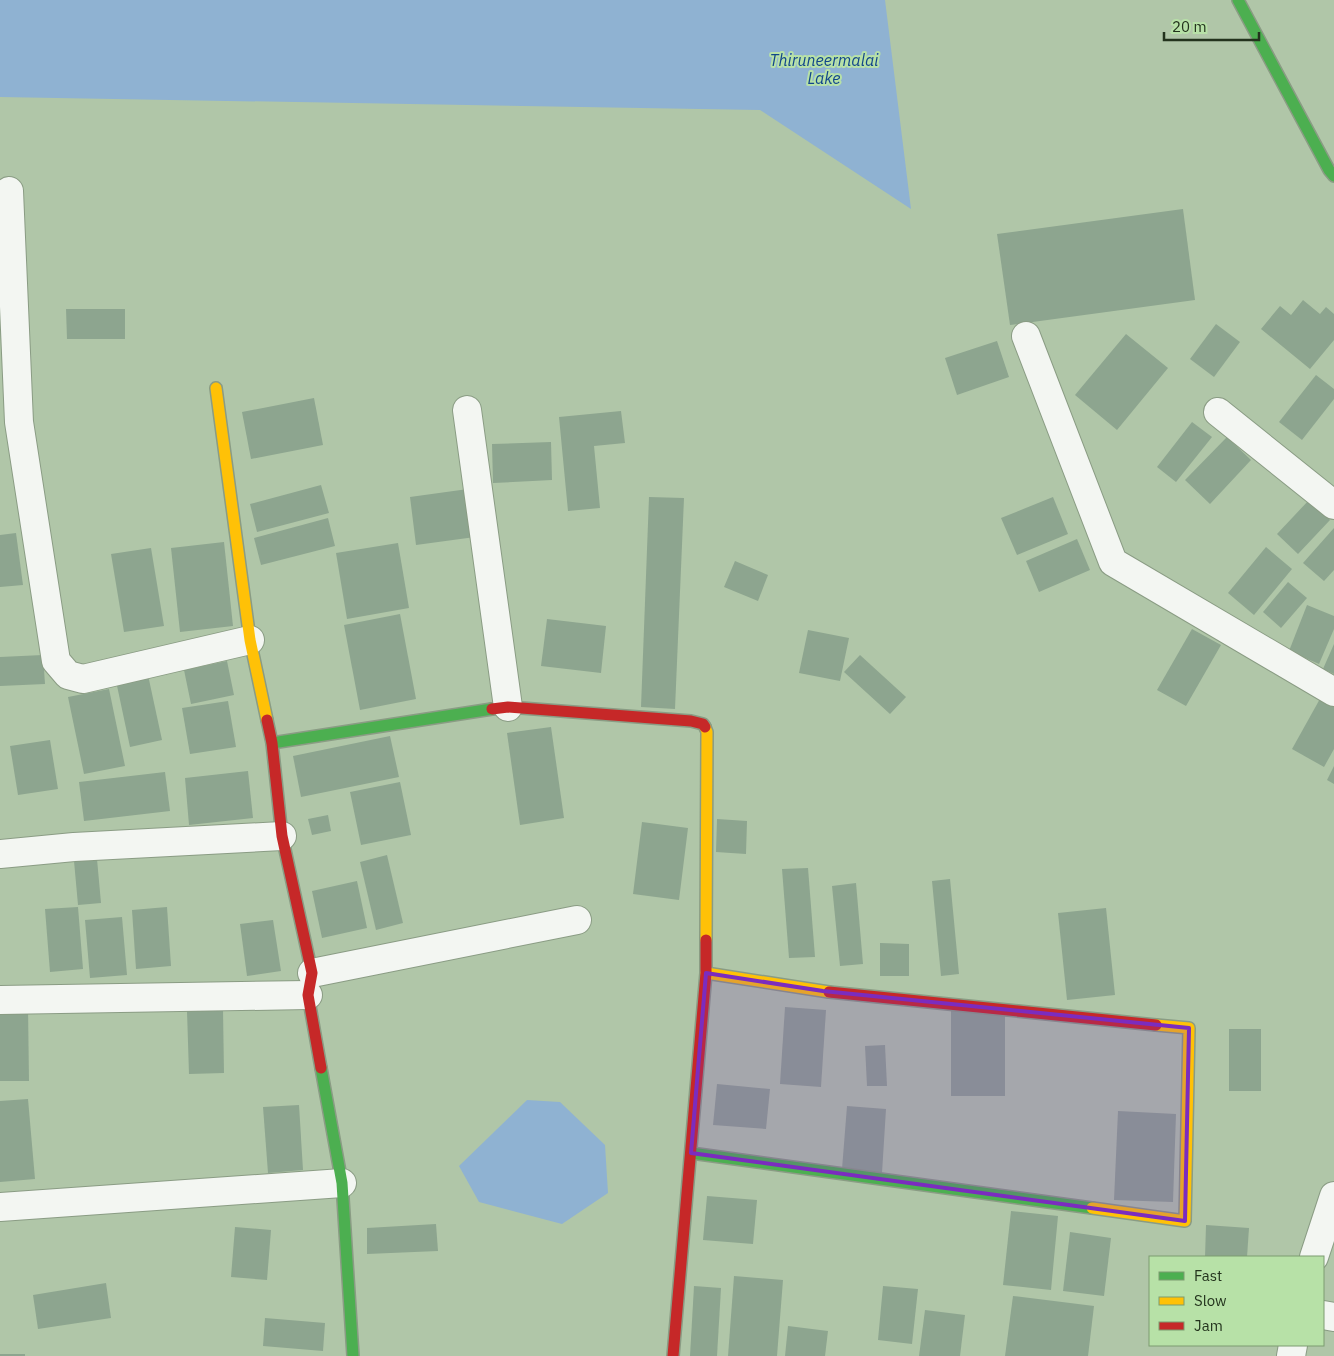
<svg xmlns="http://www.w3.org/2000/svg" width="1334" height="1356" font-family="'IBM Plex Sans',sans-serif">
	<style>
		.water { fill: #8fb2d2 }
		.building { fill: #8da58f }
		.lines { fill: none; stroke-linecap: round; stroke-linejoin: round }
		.street-casing { stroke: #8a9c84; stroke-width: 30 }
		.fast-casing { stroke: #8a9c84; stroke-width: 14 }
		.slow-casing { stroke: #8a9c84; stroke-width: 14 }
		.jam-casing { stroke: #8a9c84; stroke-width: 14 }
		.street { stroke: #f3f6f2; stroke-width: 28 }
		.fast { stroke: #4caf50; stroke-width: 11 }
		.slow { stroke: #ffc107; stroke-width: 11 }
		.jam { stroke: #c62828; stroke-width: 11 }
		.marked { fill: #7b2cbf; fill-opacity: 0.2; stroke: #7b2cbf; stroke-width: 4; stroke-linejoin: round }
		.labels { text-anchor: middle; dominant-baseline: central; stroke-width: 4; stroke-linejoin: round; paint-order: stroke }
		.water-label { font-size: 16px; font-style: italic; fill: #11468b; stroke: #b7e1a7 }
	</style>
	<rect width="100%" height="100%" fill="#b0c6a8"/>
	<!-- water -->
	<g class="water">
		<path d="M0 0H885L911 209 760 110 0 97Z"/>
		<path d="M527 1100 560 1102 605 1145 608 1193 562 1224 479 1202 459 1166Z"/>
	</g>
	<!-- building -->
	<g class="building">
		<path d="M1183 209 1195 300 1010 325 997 234Z"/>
		<path d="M1303 300 1320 314 1326 307 1334 314V340L1310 369 1261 329 1280 306 1291 315Z"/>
		<path d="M66 309H125V339H67Z"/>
		<path d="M1216 324 1240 342 1214 377 1190 359Z"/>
		<path d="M1126 334 1168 368 1117 430 1075 395Z"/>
		<path d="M997 341 1009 377 957 395 945 358Z"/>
		<path d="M1316 375 1334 389V399L1302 440 1279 422Z"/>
		<path d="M314 398 323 445 251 459 242 412Z"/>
		<path d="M621 411 625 443 594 446 600 508 568 511 559 417Z"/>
		<path d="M1192 422 1212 437 1176 482 1157 467Z"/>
		<path d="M1227 437 1251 460 1210 504 1185 480Z"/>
		<path d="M551 442 552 480 493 483 492 444Z"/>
		<path d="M321 485 329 513 257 532 250 504Z"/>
		<path d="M468 489 475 537 416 545 410 497Z"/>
		<path d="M649 497 684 498 675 709 641 707Z"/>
		<path d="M1053 497 1068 534 1017 555 1001 518Z"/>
		<path d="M1309 500 1330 520 1298 554 1277 534Z"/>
		<path d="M328 518 335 546 261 565 254 538Z"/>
		<path d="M1334 528V570L1324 581 1303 563Z"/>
		<path d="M16 533 23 585 0 587V535Z"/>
		<path d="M1077 539 1090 570 1039 592 1026 561Z"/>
		<path d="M224 542 233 626 180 632 171 548Z"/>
		<path d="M398 543 409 608 347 619 336 553Z"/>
		<path d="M1266 547 1292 569 1254 615 1228 593Z"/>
		<path d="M151 548 164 626 124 632 111 554Z"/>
		<path d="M735 561 768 575 758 601 724 587Z"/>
		<path d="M1288 582 1307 598 1281 628 1263 612Z"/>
		<path d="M1307 605 1334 616V629L1319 664 1289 651Z"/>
		<path d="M400 614 416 699 360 710 344 625Z"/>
		<path d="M547 619 606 626 601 673 541 666Z"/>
		<path d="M1192 629 1221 645 1186 706 1157 690Z"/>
		<path d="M808 630 849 638 840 681 799 673Z"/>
		<path d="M1334 644V674L1323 669Z"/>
		<path d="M43 655 45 684 0 686V657Z"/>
		<path d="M860 655 906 697 890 714 844 672Z"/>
		<path d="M227 661 234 695 191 704 184 670Z"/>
		<path d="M148 675 162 740 130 747 116 681Z"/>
		<path d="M109 689 125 766 84 774 68 697Z"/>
		<path d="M1321 697 1334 704V749L1324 767 1292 749Z"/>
		<path d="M228 701 236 747 190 754 182 708Z"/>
		<path d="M551 727 564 818 520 825 507 733Z"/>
		<path d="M390 736 399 777 301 797 293 756Z"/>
		<path d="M50 740 58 789 18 795 10 746Z"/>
		<path d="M1334 766V784L1327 780Z"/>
		<path d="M248 771 253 818 189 825 185 778Z"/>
		<path d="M165 772 170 811 84 821 79 782Z"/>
		<path d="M400 782 411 835 361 845 350 792Z"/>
		<path d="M328 815 331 831 312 835 308 819Z"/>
		<path d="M717 819 747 821 746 854 716 852Z"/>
		<path d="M642 822 688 828 679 900 633 894Z"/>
		<path d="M387 855 403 923 376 930 360 862Z"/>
		<path d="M97 859 101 903 78 905 74 861Z"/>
		<path d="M808 868 815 957 789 958 782 869Z"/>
		<path d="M950 879 959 974 941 976 932 881Z"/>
		<path d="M357 881 367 928 322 938 312 891Z"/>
		<path d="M856 883 863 964 840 966 832 886Z"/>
		<path d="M78 907 83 969 50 972 45 909Z"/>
		<path d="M167 907 171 966 136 969 132 910Z"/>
		<path d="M1106 908 1115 995 1067 1000 1058 913Z"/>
		<path d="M122 917 127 975 90 978 85 920Z"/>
		<path d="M273 920 281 971 247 976 240 924Z"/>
		<path d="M880 943 909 944V976H880Z"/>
		<path d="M0 1006H28L29 1081H0Z"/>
		<path d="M785 1007 826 1010 821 1087 780 1084Z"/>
		<path d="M223 1010 224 1073 189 1074 187 1011Z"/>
		<rect x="951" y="1010" width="54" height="86"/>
		<rect x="1229" y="1029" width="32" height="62"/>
		<path d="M885 1045 887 1086H867L865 1046Z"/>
		<path d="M717 1084 770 1089 766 1129 713 1125Z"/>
		<path d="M28 1099 35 1179 0 1182V1101Z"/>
		<path d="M299 1105 303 1170 268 1173 263 1107Z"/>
		<path d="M847 1106 886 1109 882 1173 842 1169Z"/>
		<path d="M1118 1111 1176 1114 1173 1202 1114 1200Z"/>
		<path d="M707 1196 757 1200 753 1244 703 1240Z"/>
		<path d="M1011 1211 1058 1216 1051 1290 1003 1285Z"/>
		<path d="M436 1224 438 1251 367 1254V1228Z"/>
		<path d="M1206 1225 1249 1228 1247 1257H1205Z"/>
		<path d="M235 1227 271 1230 267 1280 231 1277Z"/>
		<path d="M1070 1232 1111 1238 1104 1296 1063 1291Z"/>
		<path d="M734 1276 783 1280 777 1356H728Z"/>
		<path d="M106 1283 111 1318 38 1329 33 1295Z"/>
		<path d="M694 1286 721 1288 717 1356H690Z"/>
		<path d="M883 1286 918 1289 912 1344 878 1340Z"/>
		<path d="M1013 1296 1094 1306 1088 1356H1005Z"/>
		<path d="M925 1310 965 1315 960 1356H919Z"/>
		<path d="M265 1318 325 1323 323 1351 263 1346Z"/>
		<path d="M788 1326 828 1331 825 1356H785Z"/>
		<rect x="0" y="1354" width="25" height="2"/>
	</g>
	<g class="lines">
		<!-- street casing -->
		<g class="street-casing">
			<g id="street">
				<path d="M9 191 19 422 56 661 68 675 83 679 250 640"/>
				<path d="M1026 336 1113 562 1334 692"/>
				<path d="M467 410 508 707"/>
				<path d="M1218 412 1334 505"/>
				<path d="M0 854 74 847 282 836"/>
				<path d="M312 973 577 920"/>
				<path d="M0 1000 308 995"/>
				<path d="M0 1207 342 1183"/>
				<path d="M1314 1257 1334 1196"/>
				<path d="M1323 1315 1334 1317"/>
				<path d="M1291 1356 1293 1345"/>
			</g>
		</g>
		<!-- fast casing -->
		<g class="fast-casing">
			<g id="fast">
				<path d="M1238 0 1329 170 1334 176"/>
				<path d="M272 743 492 709"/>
				<path d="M321 1068 342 1183 353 1356"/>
				<path d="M691 1153 1092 1208"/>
			</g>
		</g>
		<!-- slow casing -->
		<g class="slow-casing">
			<g id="slow">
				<path d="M216 388 250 640 267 720"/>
				<path d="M705 727 707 732 706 940"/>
				<path d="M706 973 829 992"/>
				<path d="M1092 1208 1185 1221 1189 1028 1156 1025"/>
			</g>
		</g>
		<!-- jam casing -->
		<g class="jam-casing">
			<g id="jam">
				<path d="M492 709 508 707 691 721 703 724 705 727"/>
				<path d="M267 720 272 743 282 836 312 973 308 995 321 1068"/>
				<path d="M829 992 1156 1025"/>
				<path d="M673 1356 706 973V940"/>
			</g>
		</g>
		<!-- street -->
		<use href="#street" class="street"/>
		<!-- fast -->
		<use href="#fast" class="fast"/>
		<!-- slow -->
		<use href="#slow" class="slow"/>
		<!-- jam -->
		<use href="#jam" class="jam"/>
	</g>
	<!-- marked area -->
	<path class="marked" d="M706 973 823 991 1189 1028 1185 1221 691 1153Z"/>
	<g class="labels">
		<!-- water labels -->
		<g class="water-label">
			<text x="824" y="60">Thiruneermalai<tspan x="824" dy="18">Lake</tspan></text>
		</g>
	</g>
	<!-- legend -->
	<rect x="1149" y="1256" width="175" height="90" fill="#b7e1a7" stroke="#7c9b70"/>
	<rect x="1159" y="1272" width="25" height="8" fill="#4caf50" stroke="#7c9b70"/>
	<text x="1194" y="1281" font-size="15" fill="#23331d">Fast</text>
	<rect x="1159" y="1297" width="25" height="8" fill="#ffc107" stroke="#7c9b70"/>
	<text x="1194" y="1306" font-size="15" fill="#23331d">Slow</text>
	<rect x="1159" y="1322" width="25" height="8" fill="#c62828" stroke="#7c9b70"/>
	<text x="1194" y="1331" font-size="15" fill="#23331d">Jam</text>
	<!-- scale -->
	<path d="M1164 32v8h95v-8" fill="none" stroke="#23331d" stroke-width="2.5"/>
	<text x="1172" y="32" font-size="15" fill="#23331d" stroke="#b7e1a7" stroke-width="4" paint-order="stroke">20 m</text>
</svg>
